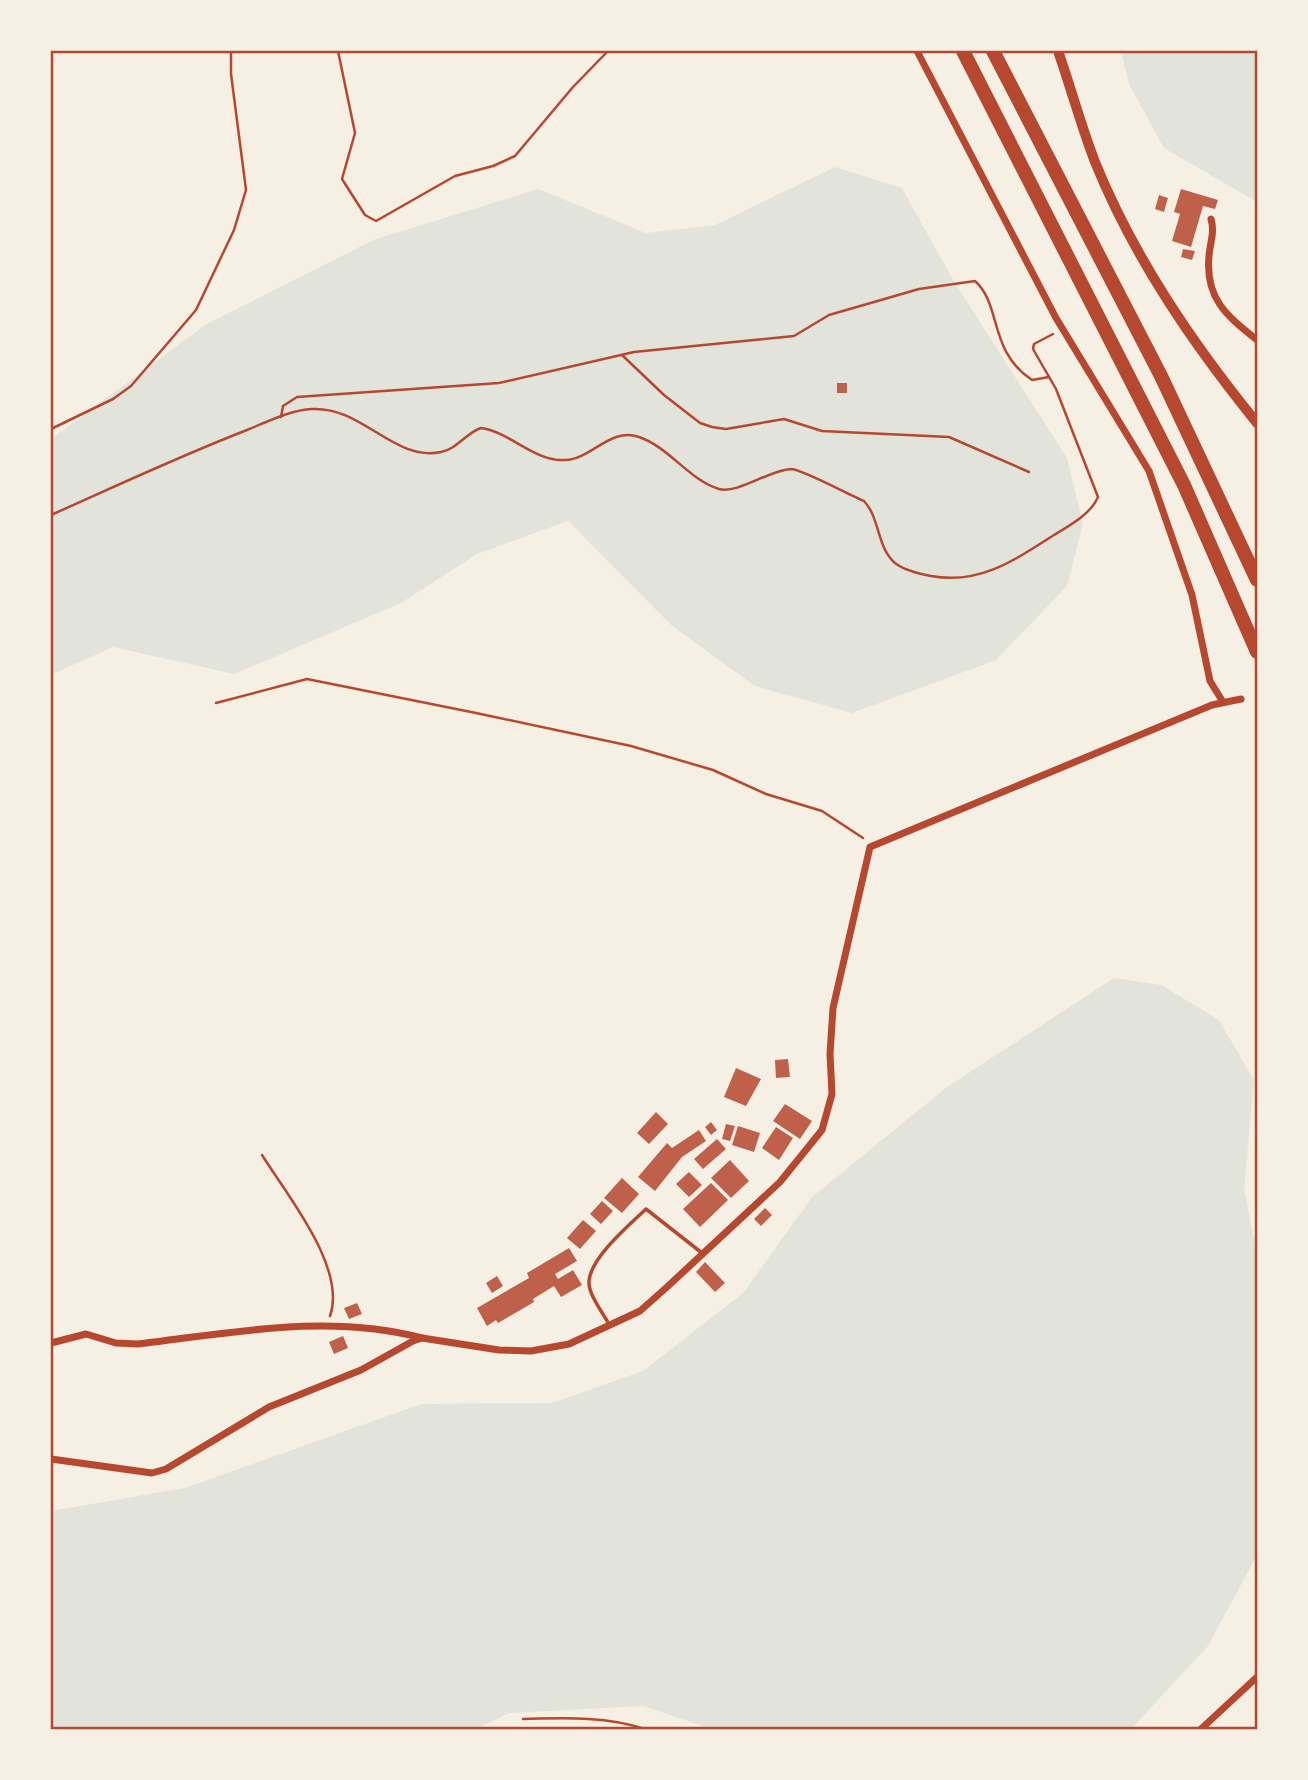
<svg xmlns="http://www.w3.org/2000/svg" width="1308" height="1780" font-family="Commissioner,sans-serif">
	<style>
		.green { fill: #e2e4dc }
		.building { fill: #bf614a }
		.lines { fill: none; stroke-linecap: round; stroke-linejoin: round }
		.path { stroke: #b5482f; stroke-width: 2.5 }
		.service { stroke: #b5482f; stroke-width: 3.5 }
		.minor { stroke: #b5482f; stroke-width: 7 }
		.secondary { stroke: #b5482f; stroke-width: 10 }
		.motorway { stroke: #b5482f; stroke-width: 14 }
		.neatline { fill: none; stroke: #b5482f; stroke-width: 2.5 }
	</style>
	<rect width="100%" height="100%" fill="#f6efe4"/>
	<!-- green -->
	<g class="green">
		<path d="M1121 51H1257V202L1164 148 1129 84Z"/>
		<path d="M835 167 902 188 955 283 1067 458 1083 524 1067 586 996 660 852 713 755 686 671 625 568 521 477 554 401 603 234 674 113 647 51 675V439L205 325 373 240 538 189 646 233 715 225Z"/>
		<path d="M1114 978 1161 985 1219 1020 1254 1080 1244 1189 1257 1254V1555L1208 1646 1131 1729H711L644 1706 509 1713 477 1729H51V1511L185 1488 421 1404 552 1403 643 1371 744 1292 812 1197 947 1087Z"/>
	</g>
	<!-- building -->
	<g class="building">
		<path d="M1181 189 1218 200 1215 209 1203 206 1191 247 1172 241 1180 214 1174 212Z"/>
		<path d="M1159 195 1168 198 1164 212 1155 209Z"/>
		<path d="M1183 249 1195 251 1192 260 1181 257Z"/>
		<rect x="837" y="383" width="10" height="10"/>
		<path d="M788 1059 790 1077 776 1078 775 1060Z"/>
		<path d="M736 1068 761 1079 746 1106 724 1097Z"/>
		<path d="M785 1104 812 1121 800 1139 773 1121Z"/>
		<path d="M656 1112 668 1124 649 1144 637 1133Z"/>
		<path d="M711 1122 717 1130 711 1135 705 1127Z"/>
		<path d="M726 1124 735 1126 730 1141 722 1139Z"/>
		<path d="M738 1126 760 1133 754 1152 732 1145Z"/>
		<path d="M776 1127 793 1138 779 1160 762 1148Z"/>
		<path d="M699 1130 706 1141 682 1157 655 1191 638 1177 667 1143 672 1148Z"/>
		<path d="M717 1139 726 1149 703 1169 694 1159Z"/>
		<path d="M730 1160 749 1181 731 1198 711 1178Z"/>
		<path d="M689 1172 702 1185 689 1197 676 1184Z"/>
		<path d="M622 1178 639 1194 622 1213 604 1198Z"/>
		<path d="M711 1183 728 1200 700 1227 683 1209Z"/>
		<path d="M602 1201 613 1211 601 1224 590 1214Z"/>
		<path d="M765 1208 772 1215 761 1226 754 1219Z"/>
		<path d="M583 1220 596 1231 580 1249 567 1238Z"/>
		<path d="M569 1248 577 1261 555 1274 558 1279 573 1270 582 1285 561 1297 554 1286 533 1299 534 1302 498 1323 496 1320 487 1326 477 1308 529 1278 527 1273Z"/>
		<path d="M705 1262 725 1283 715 1292 696 1272Z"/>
		<path d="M497 1276 503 1286 492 1293 486 1283Z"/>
		<path d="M357 1303 362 1314 349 1319 344 1308Z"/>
		<path d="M343 1336 348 1348 334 1354 329 1342Z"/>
	</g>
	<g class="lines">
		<!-- path -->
		<g class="path">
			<path d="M338 51 355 133 342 179 365 215 376 221 455 176 493 166 515 156 573 87 608 51"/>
			<path d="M622 355 664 395 700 423 712 427 726 429 784 419 822 431 949 437 1029 472"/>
			<path d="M281 417 283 406 297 397 499 383 634 352 794 336 829 315 919 289 975 281C1002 305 988 351 1032 380L1049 377"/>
			<path d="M51 429 113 399 131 386 196 310 234 230 246 190 231 74V51"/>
			<path d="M51 515C116 486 180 456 247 430 267 422 290 410 312 409 362 406 394 462 441 452 457 449 466 433 481 428 510 432 535 462 565 460 592 459 610 427 639 437 669 447 689 480 719 489 738 494 769 470 791 469 802 469 849 495 864 501 880 518 877 548 895 563 904 570 920 574 931 576 979 585 1015 560 1054 535 1069 526 1091 514 1098 497L1056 389 1033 349 1034 344 1053 334"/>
			<path d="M216 703 307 679 476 713 631 746 713 770 766 794 822 811 863 838"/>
			<path d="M262 1155C287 1195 347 1268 330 1316"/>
			<path d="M523 1719C564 1718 606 1716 645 1729"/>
		</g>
		<!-- service -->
		<path class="service" d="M610 1326C604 1314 588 1295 589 1281 591 1257 629 1225 646 1209L702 1253"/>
		<!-- minor -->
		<g class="minor">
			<path d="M917 51 1056 318 1149 471 1192 595 1210 681 1223 702"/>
			<path d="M1211 219C1215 233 1210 242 1209 256 1205 299 1227 316 1257 340"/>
			<path d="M51 1343 86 1334 116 1343 138 1344C231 1333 329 1313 422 1338"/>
			<path d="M51 1459 152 1473 166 1469 269 1407 361 1370 413 1341 422 1338 499 1350 531 1351 569 1344 640 1311 667 1287 780 1182 822 1130 832 1094 830 1054 833 1008 870 847 1212 705 1241 699"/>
			<path d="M1201 1729 1257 1677"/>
		</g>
		<!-- secondary -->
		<path class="secondary" d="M1058 51C1071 88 1081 126 1095 162 1134 258 1193 344 1257 423"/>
		<!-- motorway -->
		<g class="motorway">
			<path d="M963 51 1184 485 1257 652"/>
			<path d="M993 51 1161 376 1257 580"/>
		</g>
	</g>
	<!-- border -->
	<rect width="1308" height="1780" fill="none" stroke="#f6efe4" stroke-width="105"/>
	<rect x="52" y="52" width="1204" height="1676" class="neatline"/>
</svg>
